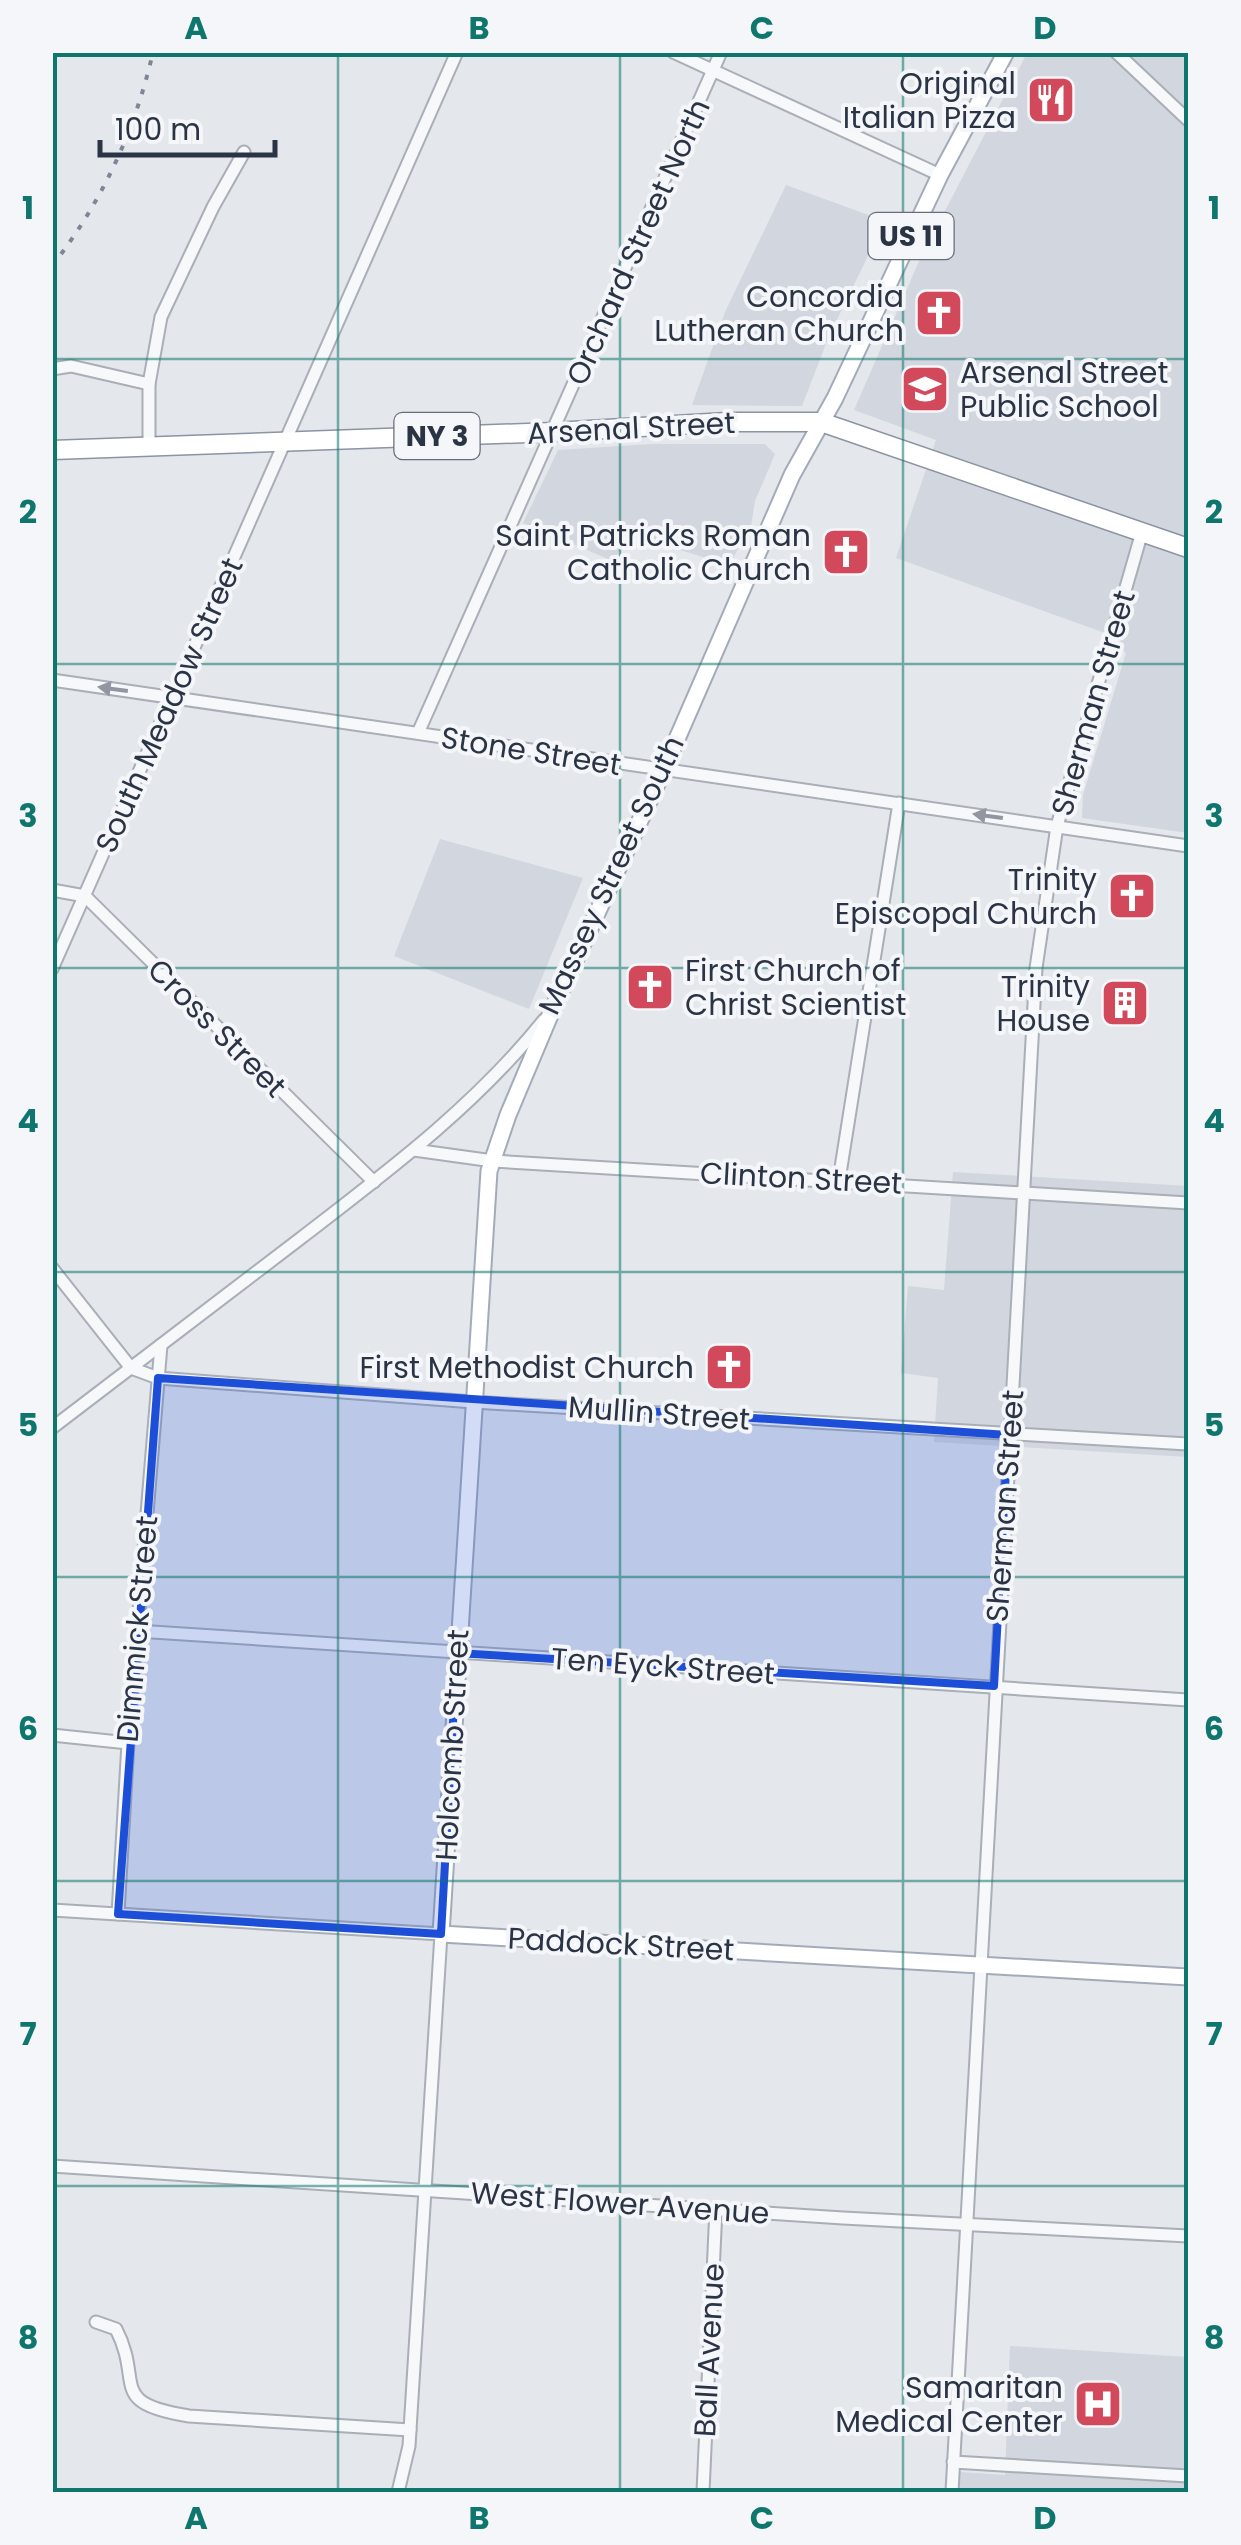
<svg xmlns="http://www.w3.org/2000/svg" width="1241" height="2545" font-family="Poppins,sans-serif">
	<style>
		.built { fill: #d2d6de }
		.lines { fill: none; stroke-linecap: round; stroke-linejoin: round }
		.minor-casing { stroke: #a9aeb7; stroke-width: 15 }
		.major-casing { stroke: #a3abb8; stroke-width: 19 }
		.highway-casing { stroke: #8b94a3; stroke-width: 21 }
		.minor { stroke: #f7f8fa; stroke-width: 11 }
		.major { stroke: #fff; stroke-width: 15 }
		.highway { stroke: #fff; stroke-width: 18 }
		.rail { stroke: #7d8696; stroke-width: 4; stroke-dasharray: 5 10; stroke-linecap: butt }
		.oneway { fill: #9196a0 }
		.marked { fill: #1d4ed8; fill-opacity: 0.2; stroke: #1d4ed8; stroke-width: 8; stroke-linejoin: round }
		.grid { fill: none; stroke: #0f766e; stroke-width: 2.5; stroke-opacity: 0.55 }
		.labels { text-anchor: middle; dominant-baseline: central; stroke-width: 8; stroke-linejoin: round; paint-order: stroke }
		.shield { fill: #f4f6f9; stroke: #676e7b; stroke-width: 2.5 }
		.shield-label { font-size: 28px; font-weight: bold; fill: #2b3445 }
		.poi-label { font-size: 30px; fill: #2b3445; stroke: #f4f6f9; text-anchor: end }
		.street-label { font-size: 30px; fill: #2b3445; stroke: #f4f6f9 }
		.neatline { fill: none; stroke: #0f766e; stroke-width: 4 }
		.grid-label { font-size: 32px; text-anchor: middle; font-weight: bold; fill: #0f766e }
	</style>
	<rect width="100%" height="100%" fill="#e4e7ec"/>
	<!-- built -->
	<g class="built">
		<path d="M1027 53H1188V833L1082 818 1083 795 1126 653 1105 633 896 558 936 440 854 410 920 259Z"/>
		<path d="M786 185 885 221 829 336 802 406 692 405 725 312Z"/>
		<path d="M652 444H765L775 454 755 501 751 526 729 565 631 535 613 561 523 523 558 450Z"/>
		<path d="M440 839 583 878 529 1009 394 956Z"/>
		<path d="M953 1172 1188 1186V1457L934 1442 938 1378 901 1373 908 1286 944 1290Z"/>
		<path d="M1010 2346 1188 2357V2492H958L960 2472 1005 2475Z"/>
	</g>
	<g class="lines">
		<!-- minor casing -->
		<g class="minor-casing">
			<g id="minor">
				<path d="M673 52 940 175"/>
				<path d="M1116 52 1188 120"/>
				<path d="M52 369 71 366 149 384"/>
				<path d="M149 447V384L161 317 213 207 244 152"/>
				<path d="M52 680 1188 846"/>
				<path d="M418 733 721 52"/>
				<path d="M52 890 85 896 374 1182"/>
				<path d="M52 969 457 52"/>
				<path d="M414 1150 493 1161 1188 1203"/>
				<path d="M839 1180 899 803"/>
				<path d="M52 1268 131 1368 158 1378 473 1402 1188 1444"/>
				<path d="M52 1428C135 1365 218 1301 301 1238 388 1171 475 1106 544 1020"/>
				<path d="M137 1631 1188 1700"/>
				<path d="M52 1735 128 1743"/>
				<path d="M52 1910 441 1934 409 2446 398 2492"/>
				<path d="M118 1914 128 1743 161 1345"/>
				<path d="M52 2166 843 2218 1188 2236"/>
				<path d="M96 2322 116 2329C144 2383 106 2403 189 2416L410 2430"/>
				<path d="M953 2462 1188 2476"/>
				<path d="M703 2492 716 2208"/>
				<path d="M952 2492 1036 968 1057 826 1142 532"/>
			</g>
		</g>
		<!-- major casing -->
		<g class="major-casing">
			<path id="major" d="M1006 52 940 175 835 398 792 475 663 771 553 1008 508 1115 489 1171 441 1934 1188 1977"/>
		</g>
		<!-- highway casing -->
		<g class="highway-casing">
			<path id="highway" d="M52 450 554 432 727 422H821L1188 548"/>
		</g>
		<!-- minor -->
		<use href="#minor" class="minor"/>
		<!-- major -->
		<use href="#major" class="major"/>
		<!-- highway -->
		<use href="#highway" class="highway"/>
		<!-- rail -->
		<path class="rail" d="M52 266C102 202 135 131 153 52"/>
	</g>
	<!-- one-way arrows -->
	<defs><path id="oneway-solid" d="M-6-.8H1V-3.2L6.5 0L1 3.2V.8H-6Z" transform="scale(2.5)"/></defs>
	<g class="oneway">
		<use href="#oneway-solid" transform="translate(113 689) rotate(-172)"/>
		<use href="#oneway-solid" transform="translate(988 816) rotate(-172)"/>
	</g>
	<!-- marked area -->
	<path class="marked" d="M158 1378 1008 1435 994 1686 457 1653 441 1934 118 1914Z"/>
	<!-- grid -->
	<path class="grid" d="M338 52V2492M620 52V2492M903 52V2492M52 359H1188M52 664H1188M52 968H1188M52 1272H1188M52 1577H1188M52 1881H1188M52 2186H1188"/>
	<!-- icons -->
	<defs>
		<g id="restaurant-square" transform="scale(2.5)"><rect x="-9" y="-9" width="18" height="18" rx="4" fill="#d1495b" stroke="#f4f6f9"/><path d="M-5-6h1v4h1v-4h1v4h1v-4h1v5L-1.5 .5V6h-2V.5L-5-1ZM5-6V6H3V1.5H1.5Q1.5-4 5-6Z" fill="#fff"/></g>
		<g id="church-square" transform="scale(2.5)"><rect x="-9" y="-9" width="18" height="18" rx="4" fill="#d1495b" stroke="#f4f6f9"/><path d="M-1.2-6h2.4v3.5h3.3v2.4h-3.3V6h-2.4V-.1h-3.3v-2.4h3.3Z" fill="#fff"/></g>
		<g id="school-square" transform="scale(2.5)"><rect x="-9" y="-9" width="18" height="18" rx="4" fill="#d1495b" stroke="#f4f6f9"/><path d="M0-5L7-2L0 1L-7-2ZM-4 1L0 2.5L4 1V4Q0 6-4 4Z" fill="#fff"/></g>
		<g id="building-square" transform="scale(2.5)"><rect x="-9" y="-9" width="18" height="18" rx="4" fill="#d1495b" stroke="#f4f6f9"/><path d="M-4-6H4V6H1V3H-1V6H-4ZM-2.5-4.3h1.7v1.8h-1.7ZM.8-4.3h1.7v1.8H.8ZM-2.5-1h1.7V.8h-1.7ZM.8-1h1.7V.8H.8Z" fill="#fff"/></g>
		<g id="hospital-square" transform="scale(2.5)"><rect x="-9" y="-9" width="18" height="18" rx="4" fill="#d1495b" stroke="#f4f6f9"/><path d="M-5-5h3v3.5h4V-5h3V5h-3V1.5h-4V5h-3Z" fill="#fff"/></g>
	</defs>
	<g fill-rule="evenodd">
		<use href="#restaurant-square" x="1051" y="100"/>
		<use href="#church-square" x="939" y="313"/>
		<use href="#school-square" x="925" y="389"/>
		<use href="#church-square" x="846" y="552"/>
		<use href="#church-square" x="1132" y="896"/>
		<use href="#church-square" x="650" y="987"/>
		<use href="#building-square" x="1125" y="1003"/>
		<use href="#church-square" x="729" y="1367"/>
		<use href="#hospital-square" x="1098" y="2404"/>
	</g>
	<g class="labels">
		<!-- shield labels -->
		<g class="shield">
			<rect x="868.5" y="213" width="85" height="46" rx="8"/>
			<rect x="394.5" y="413" width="85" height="46" rx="8"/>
		</g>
		<g class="shield-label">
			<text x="911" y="236">US 11</text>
			<text x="437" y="436">NY 3</text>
		</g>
		<!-- poi labels -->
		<g class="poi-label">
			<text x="1016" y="83">Original<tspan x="1016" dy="34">Italian Pizza</tspan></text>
			<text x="904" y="296">Concordia<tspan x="904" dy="34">Lutheran Church</tspan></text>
			<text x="960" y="372" text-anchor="start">Arsenal Street<tspan x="960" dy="34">Public School</tspan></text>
			<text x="811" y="535">Saint Patricks Roman<tspan x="811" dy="34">Catholic Church</tspan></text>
			<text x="1097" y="879">Trinity<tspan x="1097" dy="34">Episcopal Church</tspan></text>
			<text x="685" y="970" text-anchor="start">First Church of<tspan x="685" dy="34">Christ Scientist</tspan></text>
			<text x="1090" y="986">Trinity<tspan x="1090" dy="34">House</tspan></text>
			<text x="694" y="1367">First Methodist Church</text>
			<text x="1063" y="2387">Samaritan<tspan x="1063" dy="34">Medical Center</tspan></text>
		</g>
		<!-- street labels -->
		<g class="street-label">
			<text transform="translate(638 242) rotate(-66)">Orchard Street North</text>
			<text transform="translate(631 428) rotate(-3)">Arsenal Street</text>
			<text transform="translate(1093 703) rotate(-74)">Sherman Street</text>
			<text transform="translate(169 705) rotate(-66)">South Meadow Street</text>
			<text transform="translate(531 751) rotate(9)">Stone Street</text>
			<text transform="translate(611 875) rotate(-65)">Massey Street South</text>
			<text transform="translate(217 1028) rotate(45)">Cross Street</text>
			<text transform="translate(801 1178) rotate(3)">Clinton Street</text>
			<text transform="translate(659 1413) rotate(4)">Mullin Street</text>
			<text transform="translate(1005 1506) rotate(-86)">Sherman Street</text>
			<text transform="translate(137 1629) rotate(-85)">Dimmick Street</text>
			<text transform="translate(663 1666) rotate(4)">Ten Eyck Street</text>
			<text transform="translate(452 1745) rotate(-87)">Holcomb Street</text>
			<text transform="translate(621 1944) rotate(3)">Paddock Street</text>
			<text transform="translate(620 2203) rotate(4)">West Flower Avenue</text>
			<text transform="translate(709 2350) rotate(-87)">Ball Avenue</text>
		</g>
	</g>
	<!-- border -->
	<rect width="1241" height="2545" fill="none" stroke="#f4f6f9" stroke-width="110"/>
	<!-- scale -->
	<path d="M100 140v15h175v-15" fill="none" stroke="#2b3445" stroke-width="5"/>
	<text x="115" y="140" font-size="30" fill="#2b3445" stroke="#f4f6f9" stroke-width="8" paint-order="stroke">100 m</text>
	<rect x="55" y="55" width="1131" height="2435" class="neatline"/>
	<g class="grid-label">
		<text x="196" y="39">A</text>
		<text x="479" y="39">B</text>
		<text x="762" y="39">C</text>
		<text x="1045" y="39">D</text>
		<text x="28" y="219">1</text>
		<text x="1214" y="219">1</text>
		<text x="28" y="523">2</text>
		<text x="1214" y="523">2</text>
		<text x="28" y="827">3</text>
		<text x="1214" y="827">3</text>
		<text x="28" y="1132">4</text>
		<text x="1214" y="1132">4</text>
		<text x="28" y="1436">5</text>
		<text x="1214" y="1436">5</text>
		<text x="28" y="1740">6</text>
		<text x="1214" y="1740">6</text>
		<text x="28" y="2045">7</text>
		<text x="1214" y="2045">7</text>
		<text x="28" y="2349">8</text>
		<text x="1214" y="2349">8</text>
		<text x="196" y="2529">A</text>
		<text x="479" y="2529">B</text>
		<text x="762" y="2529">C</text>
		<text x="1045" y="2529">D</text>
	</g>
</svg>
